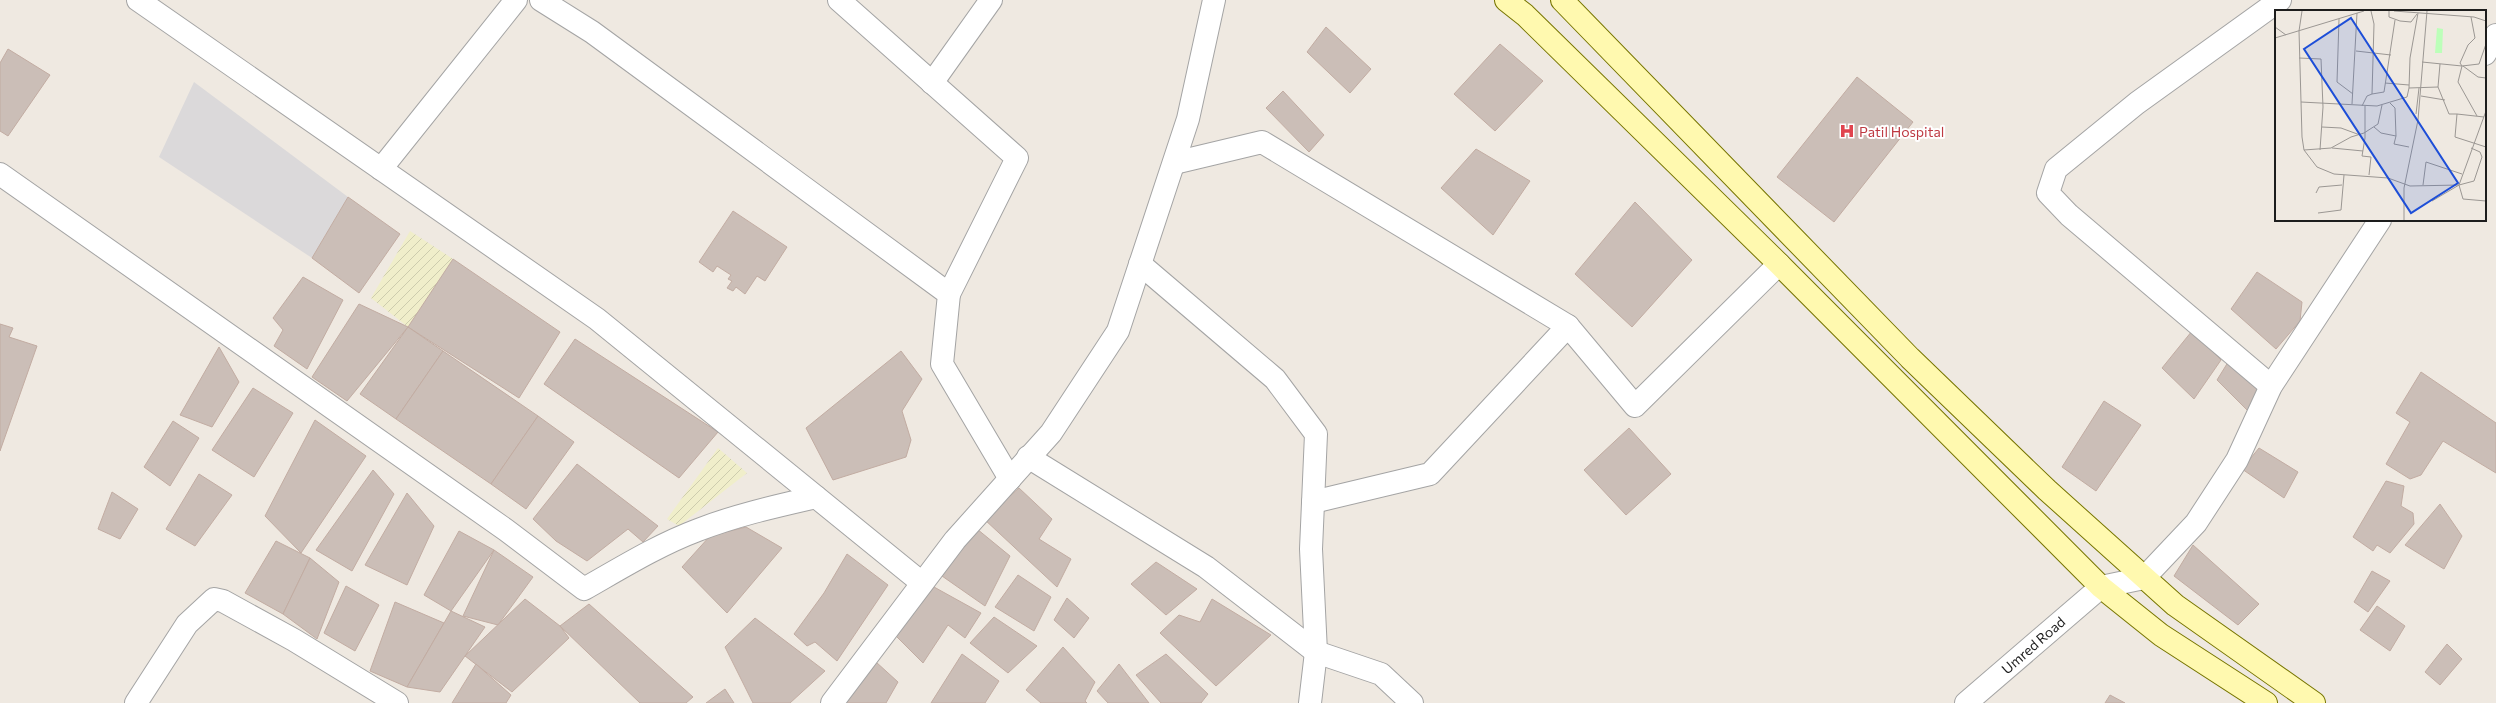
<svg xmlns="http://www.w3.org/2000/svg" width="2496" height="703" font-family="Commissioner,sans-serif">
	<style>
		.residential { fill: #dbd9da }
		.farmland { fill: url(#farmland-furrows) }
		.building { fill: #cbbeb7; stroke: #c2aca2 }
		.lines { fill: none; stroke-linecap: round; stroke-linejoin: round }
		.minor-casing { stroke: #a4a4a4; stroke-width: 24 }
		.tertiary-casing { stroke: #a4a4a4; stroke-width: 24 }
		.secondary-casing { stroke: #777500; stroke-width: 24 }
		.minor { stroke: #fff; stroke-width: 22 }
		.tertiary { stroke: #fff; stroke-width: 22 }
		.secondary { stroke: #fff9af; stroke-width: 22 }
		.labels { text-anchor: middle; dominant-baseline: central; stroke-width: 4; stroke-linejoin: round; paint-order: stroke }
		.health-label { font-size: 14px; fill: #be3a42; stroke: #fff; text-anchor: start }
		.street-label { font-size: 14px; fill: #1d1d1d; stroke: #fff }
		.inset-road { fill: none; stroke: #9b9793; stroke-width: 1 }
		.view { fill: #1d4ed8; fill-opacity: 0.15; stroke: #1d4ed8; stroke-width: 2 }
		.inset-edge { fill: none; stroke: #1d1d1d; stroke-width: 2 }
	</style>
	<defs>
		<pattern id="farmland-furrows" width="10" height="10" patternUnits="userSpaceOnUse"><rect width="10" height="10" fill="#f0eeca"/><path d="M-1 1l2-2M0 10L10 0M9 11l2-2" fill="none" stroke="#cdccad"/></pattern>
	</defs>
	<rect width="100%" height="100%" fill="#efe9e1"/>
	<!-- residential -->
	<path class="residential" d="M194 82 348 197 312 258 159 157Z"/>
	<!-- farmland -->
	<g class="farmland">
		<path d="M410 231 453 259 408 327 371 298Z"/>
		<path d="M718 448 747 473 679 526 667 519Z"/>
	</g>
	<!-- building -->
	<g class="building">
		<path d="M1326 27 1371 69 1350 93 1307 52Z"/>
		<path d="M1500 44 1543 81 1495 131 1454 94Z"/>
		<path d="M8 49 50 75 8 136 0 131V63Z"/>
		<path d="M1857 77 1913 122 1834 222 1777 177Z"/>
		<path d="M1283 91 1324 135 1309 152 1266 108Z"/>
		<path d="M1476 149 1530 181 1493 235 1441 188Z"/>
		<path d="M348 197 400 234 359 293 312 258Z"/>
		<path d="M1635 202 1692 260 1632 327 1575 274Z"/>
		<path d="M733 211 787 247 765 281 757 276 745 294 736 287 733 291 727 288 732 281 728 279 731 275 717 266 713 272 699 262Z"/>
		<path d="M453 259 560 332 519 398 408 327Z"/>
		<path d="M2257 272 2302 302 2300 321 2276 349 2231 309Z"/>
		<path d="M303 277 343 300 307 369 274 346 283 330 273 318Z"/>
		<path d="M359 304 408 327 347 401 312 377Z"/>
		<path d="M0 324 13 328 9 337 37 346 0 451Z"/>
		<path d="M408 327 443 351 396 419 360 394Z"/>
		<path d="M2192 331 2221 360 2194 399 2162 368Z"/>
		<path d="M575 339 718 432 679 478 544 384Z"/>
		<path d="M219 347 239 382 212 427 180 415Z"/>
		<path d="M443 351 538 416 491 484 396 419Z"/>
		<path d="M901 351 922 379 902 411 911 440 906 457 833 480 806 428Z"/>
		<path d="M2230 359 2262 392 2249 412 2217 380Z"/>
		<path d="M2421 372 2496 423V473L2443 441 2421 475 2410 479 2386 464 2410 422 2396 413Z"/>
		<path d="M253 388 293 413 254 477 212 450Z"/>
		<path d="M2104 401 2141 425 2096 491 2062 467Z"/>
		<path d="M538 416 574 442 526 509 491 484Z"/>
		<path d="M315 420 366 456 301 553 265 516Z"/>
		<path d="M173 421 199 438 170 486 144 467Z"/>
		<path d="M1629 428 1671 474 1626 515 1584 470Z"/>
		<path d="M2259 448 2298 472 2284 498 2242 469Z"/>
		<path d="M577 464 658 526 643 542 628 529 587 561 556 541 533 519Z"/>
		<path d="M373 470 394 494 352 571 316 550Z"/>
		<path d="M199 474 232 495 195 546 166 529Z"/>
		<path d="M2386 481 2404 486 2401 506 2413 513 2414 524 2390 553 2377 545 2373 551 2353 537Z"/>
		<path d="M1019 488 1052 519 1039 539 1071 559 1057 587 984 519Z"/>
		<path d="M112 492 138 509 120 539 98 529Z"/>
		<path d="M407 493 434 526 407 585 365 565Z"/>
		<path d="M2440 504 2462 536 2444 569 2405 545Z"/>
		<path d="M746 527 782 548 727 613 682 567 710 536Z"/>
		<path d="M977 529 1010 556 985 606 942 576Z"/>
		<path d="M459 531 494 550 451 611 424 595Z"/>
		<path d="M276 541 310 558 283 614 245 593Z"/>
		<path d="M2193 545 2259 604 2238 625 2174 576Z"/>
		<path d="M494 550 533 577 498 625 463 616Z"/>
		<path d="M847 554 888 585 837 661 815 642 807 646 794 634 824 593Z"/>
		<path d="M310 558 339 582 317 639 283 614Z"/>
		<path d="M1156 562 1197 589 1166 615 1131 584Z"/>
		<path d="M2372 571 2390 581 2368 612 2354 602Z"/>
		<path d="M1018 575 1051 597 1034 631 995 607Z"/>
		<path d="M346 586 379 605 355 651 324 633Z"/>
		<path d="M934 587 981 613 965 638 948 625 923 663 896 636Z"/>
		<path d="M1067 598 1089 618 1074 638 1054 620Z"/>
		<path d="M525 599 560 626 569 638 512 692 465 656Z"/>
		<path d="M1212 599 1271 635 1216 686 1160 633 1179 615 1200 622Z"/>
		<path d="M395 602 444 623 407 687 370 671Z"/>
		<path d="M589 604 693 697 686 703H640L560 626Z"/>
		<path d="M2377 606 2405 626 2390 651 2360 630Z"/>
		<path d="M451 611 485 627 440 692 407 687Z"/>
		<path d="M994 617 1037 646 1008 673 970 643Z"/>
		<path d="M755 618 825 671 790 703H753L725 647Z"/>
		<path d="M2447 644 2462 659 2440 685 2425 672Z"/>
		<path d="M1063 647 1095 682 1085 701 1087 703H1041L1026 690Z"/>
		<path d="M962 654 999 681 985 703H931Z"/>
		<path d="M1166 654 1208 694 1201 703H1161L1136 675Z"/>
		<path d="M876 662 898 682 886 703H844Z"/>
		<path d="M476 664 511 695 506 703H452Z"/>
		<path d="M1119 664 1149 703H1108L1097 691Z"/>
		<path d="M725 689 734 703H706Z"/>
		<path d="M2110 695 2125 703H2105Z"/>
	</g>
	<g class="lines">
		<!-- minor casing -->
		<g class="minor-casing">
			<g id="minor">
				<path d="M138 0 597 319 922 583"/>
				<path d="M541 0 592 32 949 294 942 364 1010 479"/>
				<path d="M839 0 1017 158 949 294"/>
				<path d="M2485 54 2496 35"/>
				<path d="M932 83 991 0"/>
				<path d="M1174 163 1262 142 1568 326"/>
				<path d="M381 169 516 0"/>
				<path d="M0 174 506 530 584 589C621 568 658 545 698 530 736 515 777 506 816 497"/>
				<path d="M1140 264 1275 379 1316 434 1311 549 1316 652 1310 703"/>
				<path d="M2271 386 2069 215 2048 193 2056 169 2137 103 2280 0"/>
				<path d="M1028 457 1206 567 1316 652 1381 674 1412 703"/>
				<path d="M1313 502 1430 474 1568 326 1635 406 1779 264"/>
				<path d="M2144 578 2196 523 2237 460 2271 386 2380 220"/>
				<path d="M136 703 187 624 214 599 223 601 294 640 397 703"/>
				<path d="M832 703 955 540 1051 433 1118 331 1188 119 1214 0"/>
			</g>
		</g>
		<!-- tertiary casing -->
		<g class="tertiary-casing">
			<path id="tertiary" d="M1966 703 2101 587 2144 578"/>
		</g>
		<!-- secondary casing -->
		<g class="secondary-casing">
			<g id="secondary">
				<path d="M1506 0 1525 15 1779 264 2101 587 2161 635 2266 703"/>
				<path d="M1562 0 1910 358 2047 490 2175 605 2314 703"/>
			</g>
		</g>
		<!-- minor -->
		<use href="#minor" class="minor"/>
		<!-- tertiary -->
		<use href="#tertiary" class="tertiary"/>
		<!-- secondary -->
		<use href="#secondary" class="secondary"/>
	</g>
	<!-- icons -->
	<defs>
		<g id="hospital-bare" transform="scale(1.2)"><path d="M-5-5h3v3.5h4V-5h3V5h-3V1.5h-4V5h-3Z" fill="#e0444e" stroke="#fff" stroke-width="2.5" paint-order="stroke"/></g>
	</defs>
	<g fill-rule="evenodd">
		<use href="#hospital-bare" x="1847" y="131"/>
	</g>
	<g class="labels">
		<!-- health labels -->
		<g class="health-label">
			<text x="1859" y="131">Patil Hospital</text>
		</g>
		<!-- street labels -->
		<g class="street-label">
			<text transform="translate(2033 645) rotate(-41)">Umred Road</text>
		</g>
	</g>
	<!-- overview -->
	<g transform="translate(2275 10)">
		<rect width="211" height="211" fill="#efe9e1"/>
		<path d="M162 18 168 19 167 43H160Z" fill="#bcffb9"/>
		<path class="inset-road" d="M27 1 24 21 27 127 29 140 42 157 59 164 113 168 135 176 184 175 199 171 207 147 205 142 196 138M114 1V7L125 11 136 12 142 4M119 1 199 7 211 11M196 7 200 28 193 35 185 53 187 56 183 72 202 106M64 9 62 72 78 84M0 17 11 25M0 28 89 1M81 41 116 45M24 48 46 49 48 97 45 140M147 52 187 56 204 54 211 34M165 54 163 77 174 104H182L180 127 211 137M188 56 203 67 211 68M110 73 134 75M134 78 135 48 143 3M97 84 109 82 120 10M146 86 170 90M26 92 102 96 132 87 134 78 163 77M115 93 120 98 121 126M77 94 82 3M87 96 92 86 97 84 99 14 96 1M90 96V128L87 146 96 147 94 165M141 104 144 78M182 104 209 107M47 117 66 118 85 125M99 117 106 123 121 126 119 134 134 137M57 138 88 141M29 140 56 138 76 127 89 123 103 114 107 95M148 175 151 152 187 164M184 175 188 189 211 191M41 183 44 177 67 175M157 191 184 175 211 101M43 203 66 200 69 165M129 210V178L143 110 152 1"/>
		<path class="view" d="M76 8 183 173 136 203 29 39Z"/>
		<rect width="211" height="211" class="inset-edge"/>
	</g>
</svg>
